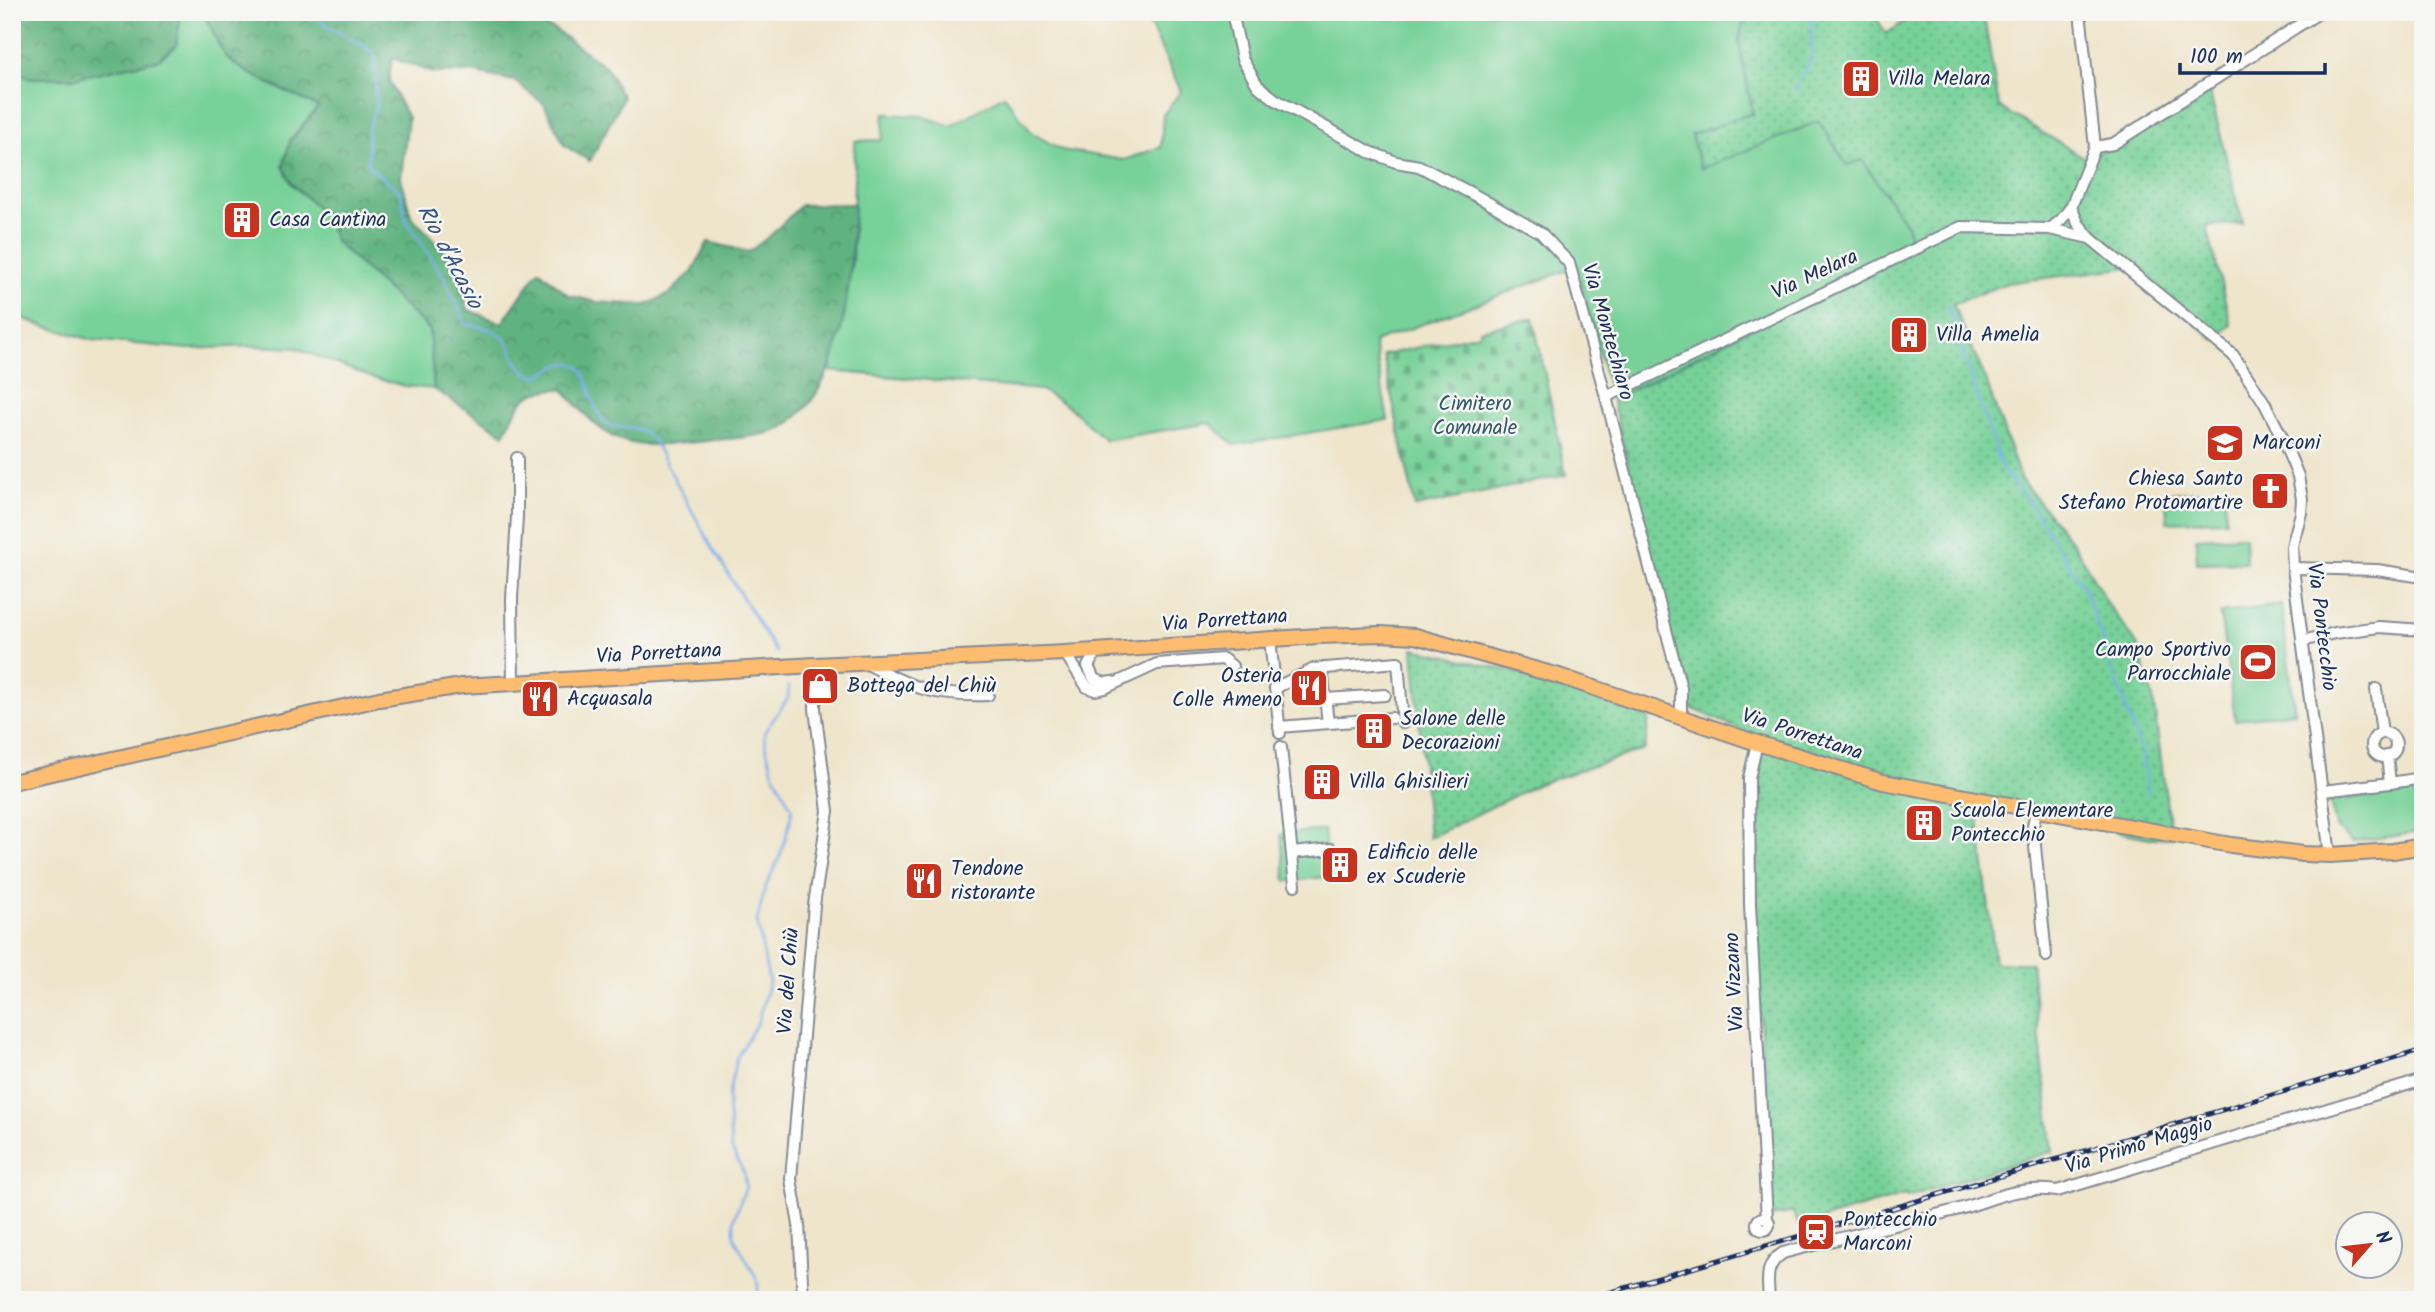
<svg xmlns="http://www.w3.org/2000/svg" width="2435" height="1312" font-family="Kalam,sans-serif">
	<style>
		.grass { fill: #77d198; stroke: #49807b; stroke-width: 2 }
		.forest { fill: url(#forest-crowns); stroke: #3e716f; stroke-width: 2 }
		.cemetery { fill: url(#cemetery-stones); stroke: #49807b; stroke-width: 2 }
		.park { fill: url(#park-dots); stroke: #49807b; stroke-width: 2 }
		.lines { fill: none; stroke-linecap: round; stroke-linejoin: round }
		.stream { stroke: #7cafe9; stroke-width: 2.5 }
		.minor-casing { stroke: #848a94; stroke-width: 14 }
		.major-casing { stroke: #848a94; stroke-width: 18 }
		.minor { stroke: #fff; stroke-width: 10 }
		.major { stroke: #febc70; stroke-width: 14 }
		.rail-casing { stroke: #1b2f5e; stroke-width: 5 }
		.rail { stroke: #f6f6f2; stroke-width: 2.5; stroke-dasharray: 8; stroke-linecap: butt }
		.labels { text-anchor: middle; dominant-baseline: central; stroke-width: 5; stroke-linejoin: round; paint-order: stroke }
		.poi-label { font-size: 21px; fill: #1b2f5e; stroke: #f6f6f2; text-anchor: start }
		.street-label { font-size: 21px; fill: #1b2f5e; stroke: #f6f6f2 }
		.park-label { font-size: 21px; fill: #32586c; stroke: #f6f6f2 }
		.water-label { font-size: 23px; font-style: italic; fill: #385588; stroke: #f6f6f2 }
	</style>
	<defs>
		<pattern id="forest-crowns" width="20" height="18" patternUnits="userSpaceOnUse" patternTransform="scale(1.75)"><rect width="20" height="18" fill="#61b380"/><path d="M2 6a3 3 0 1 1 6 0M12 15a3 3 0 1 1 6 0" fill="none" stroke="#4f926c"/></pattern>
		<pattern id="cemetery-stones" width="16" height="16" patternUnits="userSpaceOnUse" patternTransform="scale(1.75)"><rect width="16" height="16" fill="#77d198"/><path d="M2 7V4a2 2 0 0 1 4 0v3zM10 15v-3a2 2 0 0 1 4 0v3z" fill="#61aa7f"/></pattern>
		<pattern id="park-dots" width="8" height="8" patternUnits="userSpaceOnUse" patternTransform="scale(1.75)"><rect width="8" height="8" fill="#77d198"/><path d="M2 2h.1M6 6h.1" fill="none" stroke="#61aa7f" stroke-width="1.8" stroke-linecap="round"/></pattern>
	</defs>
	<rect width="100%" height="100%" fill="#f6f6f2"/>
	<filter id="ink" filterUnits="userSpaceOnUse"><feTurbulence type="fractalNoise" baseFrequency=".0143" numOctaves="2"/><feDisplacementMap in="SourceGraphic" scale="14" xChannelSelector="R" yChannelSelector="G"/><feConvolveMatrix kernelMatrix="1 2 1 2 8 2 1 2 1" color-interpolation-filters="sRGB"/></filter>
	<filter id="wash" filterUnits="userSpaceOnUse"><feTurbulence type="fractalNoise" baseFrequency=".00686" numOctaves="4" result="noise"/><feDisplacementMap in="SourceGraphic" scale="28" xChannelSelector="R" yChannelSelector="G"/><feGaussianBlur stdDeviation="1.57" result="paint"/><feColorMatrix in="noise" values="0 0 0 0 0 0 0 0 0 0 0 0 0 0 0 0 0 1.4 0 .05"/><feComposite in="paint" operator="in"/></filter>
	<g filter="url(#wash)">
		<rect width="100%" height="100%" fill="#eee5cb"/>
		<!-- grass -->
		<g class="grass">
			<path d="M181 12H201C213 25 215 43 226 56 239 72 297 96 318 107L290 140 291 183 327 217 335 241 429 329 434 389 405 386 373 378 296 348 252 346 189 349 92 340 37 324 12 314V72L31 78 157 60 176 46Z"/>
			<path d="M1144 12H1760L1744 18 1739 42 1753 113 1691 135 1701 168 1819 121 1847 164 1862 160 1908 227 1911 247 1612 400 1576 267 1374 342 1388 420 1234 445 1210 423 1105 440 1069 407 1041 390 830 371 842 322 852 261 855 141 882 140 884 114 922 116 951 126 1004 95 1032 133 1062 150 1124 160 1161 147 1163 115 1181 91Z"/>
			<path d="M2225 491 2226 520 2167 522 2166 493Z"/>
			<path d="M2245 536 2246 562 2197 563 2196 538Z"/>
			<path d="M2281 605 2295 712 2235 720 2220 613Z"/>
			<path d="M2423 791V832L2353 842 2337 829 2330 803 2335 800Z"/>
			<path d="M1324 830 1328 877 1286 881 1281 834Z"/>
		</g>
		<!-- forest -->
		<g class="forest">
			<path d="M12 12H181L176 46 157 60 74 78H31L12 72Z"/>
			<path d="M201 12H508L555 30 606 67 623 98 590 161 565 146 544 104 514 81 471 72 434 73 392 58 389 81 408 118 401 178 411 216 455 262 468 310 502 323 539 270 568 295 596 302 646 305 669 294 692 272 708 242 749 252 772 234 801 205 854 204C852 268 847 377 794 419 789 423 782 429 776 431 757 438 718 439 697 442 624 450 610 446 563 389 522 390 522 400 504 434L434 389 429 329 335 241 327 217 291 183 283 166 290 141 318 107C297 96 239 72 226 56 215 43 213 25 201 12Z"/>
		</g>
		<!-- cemetery -->
		<path class="cemetery" d="M1533 318 1566 475 1415 507 1383 355 1479 334 1480 330Z"/>
		<!-- park -->
		<g class="park">
			<path d="M1760 12H1873L1886 34 1918 12H1978L1985 23 1999 107 2087 159 2208 86 2243 223 2207 226 2231 325 2215 340 2131 267 2007 283 1953 304 1985 378 2021 480 2075 546 2109 606 2137 644 2153 698 2171 838H2149L1977 803 1995 963H2031L2053 1151 1907 1197 1905 1195 1799 1226 1793 1212 1771 1217 1756 943 1755 788 1762 739 1687 706 1612 400 1911 246 1908 227 1862 160 1847 165 1819 121 1701 169 1691 135 1753 113 1739 42 1744 18Z"/>
			<path d="M1413 648 1557 682 1649 717 1645 749 1538 784 1429 838Z"/>
		</g>
		<g class="lines">
			<!-- stream -->
			<g class="stream">
				<path d="M309 12C329 30 355 38 375 54L376 105 368 131V166L401 192 406 220 444 277 466 324C476 326 489 327 498 333 519 347 509 372 539 376 600 334 580 404 607 424 616 430 629 426 639 430 644 432 649 437 653 440L713 549 776 652"/>
				<path d="M1796 89 1812 57 1811 12"/>
				<path d="M1948 306 2001 467 2035 510 2085 590 2142 754 2148 793"/>
				<path d="M758 1300V1281L734 1237V1219L746 1186 744 1173 731 1148 728 1097 736 1059 758 1021 769 982 757 921 765 888 780 856 790 822 792 809 773 772 766 748 764 733 788 698 789 686"/>
			</g>
		</g>
	</g>
	<g filter="url(#ink)">
		<g class="lines">
			<!-- minor casing -->
			<g class="minor-casing">
				<g id="minor">
					<path d="M1232 12 1242 59 1258 86 1276 100 1370 152 1396 162 1419 166 1482 199 1541 233 1569 263 1606 397 1681 688V716"/>
					<path d="M2080 12 2095 147 2071 207 2061 220 2050 229 2090 238"/>
					<path d="M2095 147 2113 144 2320 12"/>
					<path d="M2071 207 2078 223 2090 238 2233 355 2264 402 2281 435 2298 476 2302 499 2301 513 2292 546 2293 568 2330 855"/>
					<path d="M1606 397 1961 227 2050 229"/>
					<path d="M2293 568 2377 570 2423 577"/>
					<path d="M1270 639 1280 733"/>
					<path d="M2302 641 2335 633 2379 627 2423 630"/>
					<path d="M1097 651 1088 666 1094 679 1105 683 1112 682"/>
					<path d="M1065 653 1087 687 1095 690 1105 688 1157 664 1223 659 1232 666"/>
					<path d="M866 663C912 688 934 697 988 695"/>
					<path d="M1322 668 1328 723"/>
					<path d="M513 684 512 598 517 517V458"/>
					<path d="M1275 688 1314 669 1398 662 1403 723"/>
					<path d="M2376 689 2382 733"/>
					<path d="M1326 699 1385 695"/>
					<path d="M1279 727 1392 718"/>
					<circle cx="2384" cy="745" r="12"/>
					<path d="M1757 743 1749 778 1750 905 1767 1219"/>
					<path d="M1281 747 1295 885"/>
					<path d="M2387 756 2390 783 2423 778"/>
					<path d="M2323 791 2390 783"/>
					<path d="M2036 811 2033 826 2046 956"/>
					<path d="M1292 853 1331 849"/>
					<circle cx="1763" cy="1224" r="6"/>
					<path d="M803 1300 799 1225 791 1179 814 905 828 811 815 709V665"/>
					<path d="M1769 1300C1768 1279 1764 1265 1783 1253 1839 1238 1896 1225 1952 1211 1992 1201 2013 1185 2057 1191L2423 1080"/>
				</g>
			</g>
			<!-- major casing -->
			<g class="major-casing">
				<path id="major" d="M12 782 379 699 462 686 815 665 1065 653 1319 636 1381 634 1415 636 1559 676 1757 743 1883 782 2231 845 2303 854 2330 855 2393 851 2423 846"/>
			</g>
			<!-- minor -->
			<use href="#minor" class="minor"/>
			<!-- major -->
			<use href="#major" class="major"/>
			<!-- rail casing -->
			<g class="rail-casing">
				<path id="rail" d="M1585 1300 2423 1050"/>
			</g>
			<!-- rail -->
			<use href="#rail" class="rail"/>
		</g>
	</g>
	<!-- icons -->
	<defs>
		<g id="building-square" transform="scale(2.0125)"><rect x="-9" y="-9" width="18" height="18" rx="4" fill="#c8321e" stroke="#f6f6f2"/><path d="M-4-6H4V6H1V3H-1V6H-4ZM-2.5-4.3h1.7v1.8h-1.7ZM.8-4.3h1.7v1.8H.8ZM-2.5-1h1.7V.8h-1.7ZM.8-1h1.7V.8H.8Z" fill="#fff"/></g>
		<g id="school-square" transform="scale(2.0125)"><rect x="-9" y="-9" width="18" height="18" rx="4" fill="#c8321e" stroke="#f6f6f2"/><path d="M0-5L7-2L0 1L-7-2ZM-4 1L0 2.5L4 1V4Q0 6-4 4Z" fill="#fff"/></g>
		<g id="church-square" transform="scale(2.0125)"><rect x="-9" y="-9" width="18" height="18" rx="4" fill="#c8321e" stroke="#f6f6f2"/><path d="M-1.2-6h2.4v3.5h3.3v2.4h-3.3V6h-2.4V-.1h-3.3v-2.4h3.3Z" fill="#fff"/></g>
		<g id="stadium-square" transform="scale(2.0125)"><rect x="-9" y="-9" width="18" height="18" rx="4" fill="#c8321e" stroke="#f6f6f2"/><path d="M0-5a6.5 5 0 1 0 0 10a6.5 5 0 1 0 0-10ZM-3.5-1.8h7v3.6h-7Z" fill="#fff"/></g>
		<g id="shop-square" transform="scale(2.0125)"><rect x="-9" y="-9" width="18" height="18" rx="4" fill="#c8321e" stroke="#f6f6f2"/><path d="M-5-2.5h2.3a2.7 3.5 0 0 1 5.4 0H5L5.5 6h-11ZM-1.5-2.5h3a1.5 2.3 0 0 0-3 0Z" fill="#fff"/></g>
		<g id="restaurant-square" transform="scale(2.0125)"><rect x="-9" y="-9" width="18" height="18" rx="4" fill="#c8321e" stroke="#f6f6f2"/><path d="M-5-6h1v4h1v-4h1v4h1v-4h1v5L-1.5 .5V6h-2V.5L-5-1ZM5-6V6H3V1.5H1.5Q1.5-4 5-6Z" fill="#fff"/></g>
		<g id="station-square" transform="scale(2.0125)"><rect x="-9" y="-9" width="18" height="18" rx="4" fill="#c8321e" stroke="#f6f6f2"/><path d="M-3-6H3Q5-6 5-4V2Q5 4 3 4L4.5 6H3L1.5 4h-3L-3 6H-4.5L-3 4Q-5 4-5 2V-4Q-5-6-3-6ZM-3.5-4v3h7v-3ZM-3.5 1v1.5H-2V1ZM2 1v1.5H3.5V1Z" fill="#fff"/></g>
	</defs>
	<g fill-rule="evenodd">
		<use href="#building-square" x="1861" y="79"/>
		<use href="#building-square" x="242" y="220"/>
		<use href="#building-square" x="1909" y="335"/>
		<use href="#school-square" x="2225" y="443"/>
		<use href="#church-square" x="2270" y="491"/>
		<use href="#stadium-square" x="2258" y="662"/>
		<use href="#shop-square" x="820" y="686"/>
		<use href="#restaurant-square" x="1309" y="688"/>
		<use href="#restaurant-square" x="540" y="699"/>
		<use href="#building-square" x="1374" y="731"/>
		<use href="#building-square" x="1322" y="782"/>
		<use href="#building-square" x="1924" y="823"/>
		<use href="#building-square" x="1340" y="865"/>
		<use href="#restaurant-square" x="924" y="881"/>
		<use href="#station-square" x="1816" y="1232"/>
	</g>
	<g class="labels">
		<!-- poi labels -->
		<g class="poi-label">
			<text x="1888" y="79">Villa Melara</text>
			<text x="269" y="220">Casa Cantina</text>
			<text x="1936" y="335">Villa Amelia</text>
			<text x="2252" y="443">Marconi</text>
			<text x="2243" y="479" text-anchor="end">Chiesa Santo<tspan x="2243" dy="24">Stefano Protomartire</tspan></text>
			<text x="2231" y="650" text-anchor="end">Campo Sportivo<tspan x="2231" dy="24">Parrocchiale</tspan></text>
			<text x="1282" y="676" text-anchor="end">Osteria<tspan x="1282" dy="24">Colle Ameno</tspan></text>
			<text x="847" y="686">Bottega del Chiù</text>
			<text x="567" y="699">Acquasala</text>
			<text x="1401" y="719">Salone delle<tspan x="1401" dy="24">Decorazioni</tspan></text>
			<text x="1349" y="782">Villa Ghisilieri</text>
			<text x="1951" y="811">Scuola Elementare<tspan x="1951" dy="24">Pontecchio</tspan></text>
			<text x="1367" y="853">Edificio delle<tspan x="1367" dy="24">ex Scuderie</tspan></text>
			<text x="951" y="869">Tendone<tspan x="951" dy="24">ristorante</tspan></text>
			<text x="1843" y="1220">Pontecchio<tspan x="1843" dy="24">Marconi</tspan></text>
		</g>
		<!-- street labels -->
		<g class="street-label">
			<text transform="translate(1815 275) rotate(-25)">Via Melara</text>
			<text transform="translate(1607 332) rotate(74)">Via Montechiaro</text>
			<text transform="translate(1225 621) rotate(-4)">Via Porrettana</text>
			<text transform="translate(2321 627) rotate(83)">Via Pontecchio</text>
			<text transform="translate(659 654) rotate(-3)">Via Porrettana</text>
			<text transform="translate(1802 735) rotate(18)">Via Porrettana</text>
			<text transform="translate(789 981) rotate(-86)">Via del Chiù</text>
			<text transform="translate(1735 982) rotate(-93)">Via Vizzano</text>
			<text transform="translate(2139 1146) rotate(-17)">Via Primo Maggio</text>
		</g>
		<!-- park labels -->
		<g class="park-label">
			<text x="1475" y="404">Cimitero<tspan x="1475" dy="24">Comunale</tspan></text>
		</g>
		<!-- water labels -->
		<g class="water-label">
			<text transform="translate(449 257) rotate(62)">Rio d'Acasio</text>
		</g>
	</g>
	<!-- margin -->
	<rect width="2435" height="1312" fill="none" stroke="#f6f6f2" stroke-width="42"/>
	<!-- north arrow -->
	<g transform="translate(2369 1245) rotate(62)"><circle r="33" fill="#f6f6f2" stroke="#9ea6b7" stroke-width="2"/>
	<path d="M0-5L12 26L0 18L-12 26Z" fill="#c8321e"/>
	<text y="-10" font-size="19" font-weight="bold" text-anchor="middle" fill="#1b2f5e">N</text>
	</g>
	<!-- scale -->
	<path d="M2180 63v10h145v-10" fill="none" stroke="#1b2f5e" stroke-width="3.5"/>
	<text x="2190" y="63" font-size="21" fill="#1b2f5e" stroke="#f6f6f2" stroke-width="5" paint-order="stroke">100 m</text>
</svg>
